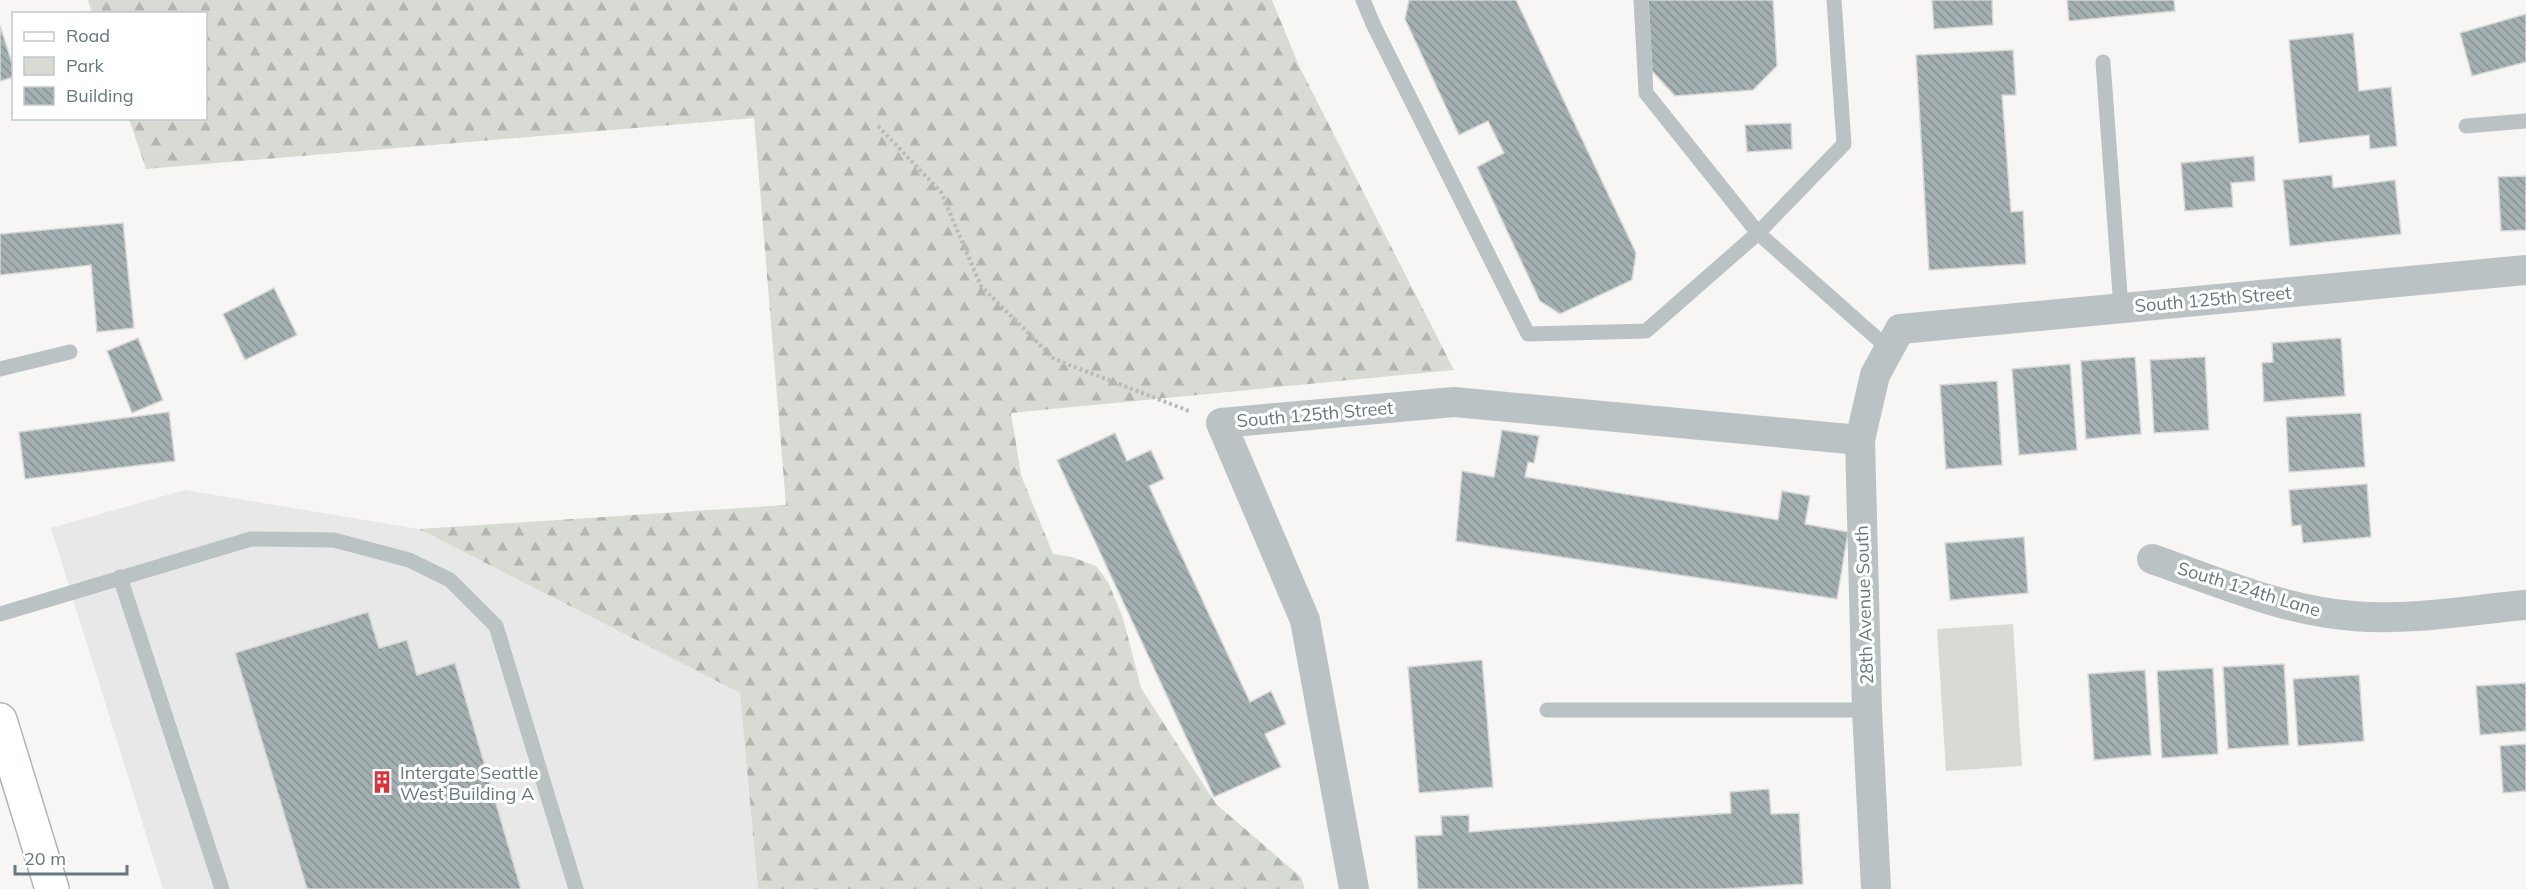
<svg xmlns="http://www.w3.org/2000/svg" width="2526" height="889" font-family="Mulish,sans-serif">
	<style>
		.built { fill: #e7e8e7 }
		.forest { fill: url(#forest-firs) }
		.park { fill: #d8dbd3 }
		.building { fill: url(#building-back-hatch); stroke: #d8d8d6; stroke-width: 1.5 }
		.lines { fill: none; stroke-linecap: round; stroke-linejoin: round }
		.primary-casing { stroke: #afb6b8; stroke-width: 36 }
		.path { stroke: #b6bbbc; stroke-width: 4; stroke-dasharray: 3 3; stroke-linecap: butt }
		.lane { stroke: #bbc2c3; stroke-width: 15 }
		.street { stroke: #bbc2c3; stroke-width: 30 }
		.primary { stroke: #fff; stroke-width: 33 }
		.labels { text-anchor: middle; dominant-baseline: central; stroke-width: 6; stroke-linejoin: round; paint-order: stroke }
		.street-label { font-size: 18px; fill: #64797d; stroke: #fff }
		.poi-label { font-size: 18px; fill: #64797d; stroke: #fff; text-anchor: start }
	</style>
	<defs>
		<pattern id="forest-firs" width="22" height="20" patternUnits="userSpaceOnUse" patternTransform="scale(1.5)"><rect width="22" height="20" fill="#d8dbd3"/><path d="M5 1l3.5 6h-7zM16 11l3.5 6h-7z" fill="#b3b6b0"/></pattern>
		<pattern id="building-back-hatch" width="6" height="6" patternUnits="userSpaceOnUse" patternTransform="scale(1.5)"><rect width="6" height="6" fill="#a3afb1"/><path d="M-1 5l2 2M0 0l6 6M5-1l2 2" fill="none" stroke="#889395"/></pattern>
	</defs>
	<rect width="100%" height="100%" fill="#f7f6f4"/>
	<!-- built -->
	<path class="built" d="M185 490 419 529 740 693 758 889H163L51 528Z"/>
	<!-- forest -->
	<path class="forest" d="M88 0H1272L1299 66 1454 370 1011 413 1021 475 1053 554 1072 557 1096 566 1108 582 1123 618 1141 688 1216 804 1301 877 1305 889H758L740 693 419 529 786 505 754 118 146 169 129 119 206 118V14L92 13Z"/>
	<!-- park -->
	<path class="park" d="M2013 624 2022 766 1946 771 1937 629Z"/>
	<!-- building -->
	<g class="building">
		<path d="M1409 0H1516L1636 253 1632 280 1560 314 1540 301 1477 167 1504 153 1488 121 1459 135 1405 19Z"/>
		<path d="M1648 0H1773L1777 66 1753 90 1675 96 1652 71Z"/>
		<path d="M1932 0H1992L1993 25 1934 29Z"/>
		<path d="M2067 0H2174L2175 11 2069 21Z"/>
		<path d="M2526 14V62L2472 76 2460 33Z"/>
		<path d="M0 26 14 69V77L0 81Z"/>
		<path d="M2353 33 2359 91 2391 87 2397 146 2370 149 2369 135 2299 143 2289 40Z"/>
		<path d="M2013 50 2016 95H2002L2011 212 2023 211 2026 264 1929 270 1916 55Z"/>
		<path d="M1791 123 1792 149 1747 152 1745 125Z"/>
		<path d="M2254 156 2255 181 2231 183 2233 207 2185 211 2181 163Z"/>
		<path d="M2332 175 2333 188 2395 180 2401 234 2290 246 2283 180Z"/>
		<path d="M2526 176V230L2501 231 2498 177Z"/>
		<path d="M123 223 134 328 97 332 91 265 0 275V234Z"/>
		<path d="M274 288 297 335 245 360 223 314Z"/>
		<path d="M138 338 163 400 132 413 107 351Z"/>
		<path d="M2341 338 2345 396 2264 402 2262 363 2273 362 2272 343Z"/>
		<path d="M2135 357 2141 434 2086 439 2081 361Z"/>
		<path d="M2205 357 2209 430 2154 433 2150 360Z"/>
		<path d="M2070 364 2077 450 2019 455 2012 369Z"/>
		<path d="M1997 381 2002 465 1946 469 1940 385Z"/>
		<path d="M169 412 175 461 25 479 19 432Z"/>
		<path d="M2361 413 2365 467 2289 472 2286 417Z"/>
		<path d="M1502 430 1539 436 1534 463 1528 462 1525 477 1778 520 1782 491 1810 496 1805 524 1848 532 1837 599 1456 541 1462 471 1494 477Z"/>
		<path d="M1115 433 1127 461 1151 450 1164 479 1149 486 1250 702 1271 691 1286 724 1265 734 1281 767 1214 797 1057 460Z"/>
		<path d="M2367 484 2371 537 2303 543 2301 525 2292 526 2289 490Z"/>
		<path d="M2024 537 2028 593 1950 600 1945 543Z"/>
		<path d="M368 612 379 648 407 640 417 675 455 663 521 889H307L235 653Z"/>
		<path d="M1482 660 1493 787 1419 793 1408 667Z"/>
		<path d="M2284 664 2289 745 2228 749 2223 667Z"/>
		<path d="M2213 668 2218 754 2162 758 2157 671Z"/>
		<path d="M2145 670 2151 755 2094 760 2088 674Z"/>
		<path d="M2359 675 2364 741 2298 746 2293 679Z"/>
		<path d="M2526 683V731L2480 735 2476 686Z"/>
		<path d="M2526 744V791L2503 793 2500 746Z"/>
		<path d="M1769 789 1771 814 1799 813 1803 884 1723 889H1418L1415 836 1442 835 1441 816 1469 815V832L1731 813 1730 792Z"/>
	</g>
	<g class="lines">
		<!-- primary casing -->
		<g class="primary-casing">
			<path id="primary" d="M0 720 52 889"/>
		</g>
		<!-- path -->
		<path class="path" d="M878 126 941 192 981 286 1054 359 1189 411"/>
		<!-- lane -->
		<g class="lane">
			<path d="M1363 0 1374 26 1528 334 1646 331 1758 233 1844 144 1834 0"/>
			<path d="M1641 0 1646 93 1758 233 1889 349"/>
			<path d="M2103 62 2121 308"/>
			<path d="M2466 126 2526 121"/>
			<path d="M0 369 70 352"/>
			<path d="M120 577 222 889"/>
			<path d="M0 614 251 539 334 540 409 560 450 580 496 626 576 889"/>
			<path d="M1547 710H1867"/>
		</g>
		<!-- street -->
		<g class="street">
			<path d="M2152 559C2216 581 2284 611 2353 616 2410 621 2469 610 2526 605"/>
			<path d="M1354 889 1305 620 1221 423 1454 402 1860 440"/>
			<path d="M1876 889 1867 710 1860 440 1875 375 1900 329 2526 270"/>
		</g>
		<!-- primary -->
		<use href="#primary" class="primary"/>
	</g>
	<!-- icons -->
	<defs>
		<g id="building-bare" transform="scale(1.8)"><path d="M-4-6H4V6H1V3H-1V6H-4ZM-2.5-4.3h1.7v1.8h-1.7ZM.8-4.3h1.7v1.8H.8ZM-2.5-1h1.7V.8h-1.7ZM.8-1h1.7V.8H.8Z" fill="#d63439" stroke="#fff" stroke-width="2.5" paint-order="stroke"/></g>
	</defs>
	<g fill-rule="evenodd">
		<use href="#building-bare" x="382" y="782"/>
	</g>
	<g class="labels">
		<!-- street labels -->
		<g class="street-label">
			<text transform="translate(2213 299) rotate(-5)">South 125th Street</text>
			<text transform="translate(1315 414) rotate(-5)">South 125th Street</text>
			<text transform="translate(2249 589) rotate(17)">South 124th Lane</text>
			<text transform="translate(1864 605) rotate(-92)">28th Avenue South</text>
		</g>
		<!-- poi labels -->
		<g class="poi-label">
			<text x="400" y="772">Intergate Seattle<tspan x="400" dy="21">West Building A</tspan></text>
		</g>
	</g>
	<!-- legend -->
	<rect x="12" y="12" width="195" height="108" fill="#ffffff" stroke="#c1c9cb" stroke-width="1.5"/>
	<rect x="24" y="32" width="30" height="9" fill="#ffffff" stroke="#c1c9cb" stroke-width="1.5"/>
	<text x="66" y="42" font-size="18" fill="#64797d">Road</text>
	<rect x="24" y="57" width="30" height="18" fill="#d8dbd3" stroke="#c1c9cb" stroke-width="1.5"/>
	<text x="66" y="72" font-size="18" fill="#64797d">Park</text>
	<rect x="24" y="87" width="30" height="18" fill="url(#building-back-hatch)" stroke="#c1c9cb" stroke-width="1.5"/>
	<text x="66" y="102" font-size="18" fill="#64797d">Building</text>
	<!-- scale -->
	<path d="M15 865v9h112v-9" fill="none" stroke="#64797d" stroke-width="3"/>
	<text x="24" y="865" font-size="18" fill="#64797d" stroke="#ffffff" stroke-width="4.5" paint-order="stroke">20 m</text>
</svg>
